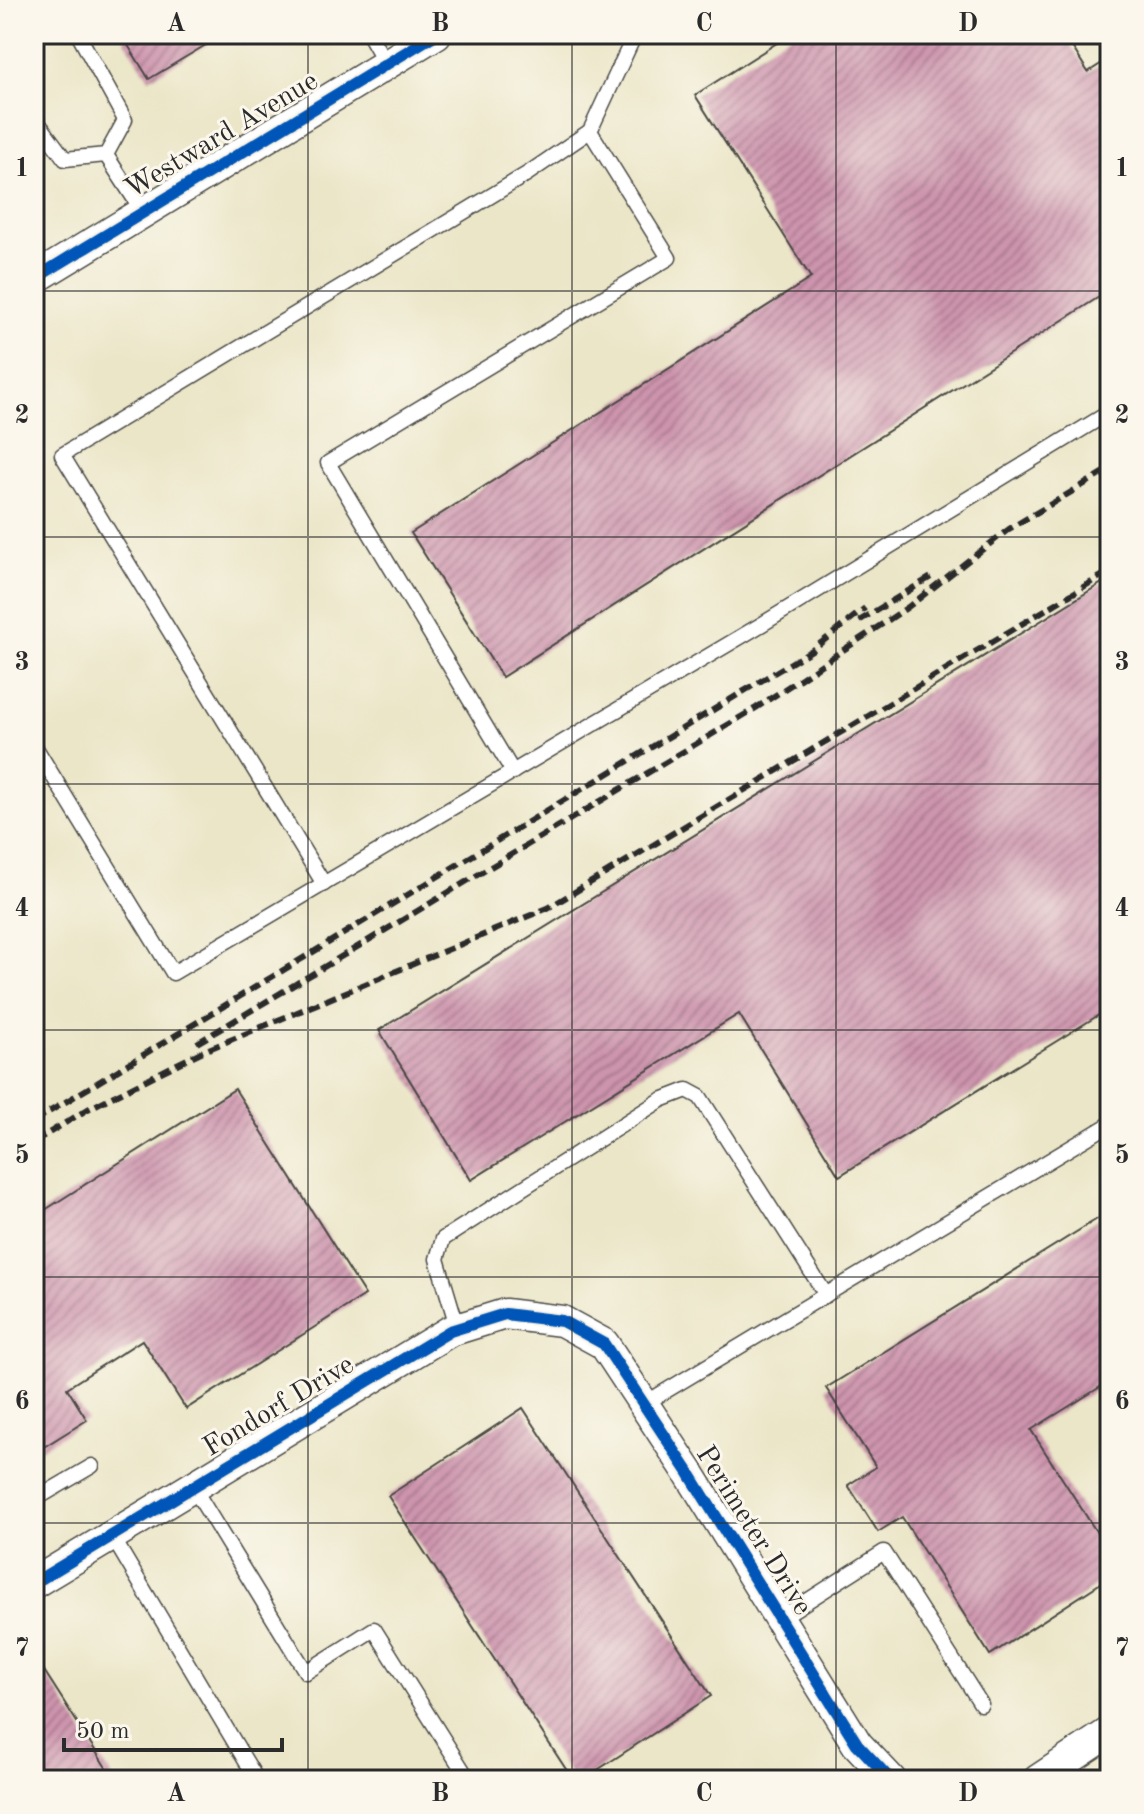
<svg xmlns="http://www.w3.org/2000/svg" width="1144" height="1814" font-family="'Old Standard TT',serif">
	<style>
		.building { fill: url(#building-hatch) }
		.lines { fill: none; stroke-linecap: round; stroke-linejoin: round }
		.service-casing { stroke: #484743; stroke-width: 17 }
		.minor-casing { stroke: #484743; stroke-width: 33 }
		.service { stroke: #fff; stroke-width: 14 }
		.minor { stroke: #fff; stroke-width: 30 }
		.rail { stroke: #2b2b2b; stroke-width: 6; stroke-dasharray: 12 6; stroke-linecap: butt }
		.cycleway-casing { stroke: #fbf7ec; stroke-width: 17 }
		.cycleway { stroke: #0057b8; stroke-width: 12 }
		.grid { fill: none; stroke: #2b2b2b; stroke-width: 2; stroke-opacity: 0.55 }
		.labels { text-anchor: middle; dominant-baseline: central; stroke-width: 6; stroke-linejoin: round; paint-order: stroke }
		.street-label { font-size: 28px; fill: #2b2b2b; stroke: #fbf7ec }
		.neatline { fill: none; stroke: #2b2b2b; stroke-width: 3 }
		.grid-label { font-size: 26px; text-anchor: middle; font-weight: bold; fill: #2b2b2b }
	</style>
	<defs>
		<pattern id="building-hatch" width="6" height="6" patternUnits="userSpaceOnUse" patternTransform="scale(2)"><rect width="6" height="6" fill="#cd94ad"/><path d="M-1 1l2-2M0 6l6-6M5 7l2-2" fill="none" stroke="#a7798d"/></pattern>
	</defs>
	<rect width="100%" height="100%" fill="#fbf7ec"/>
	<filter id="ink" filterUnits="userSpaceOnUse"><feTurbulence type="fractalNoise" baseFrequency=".0125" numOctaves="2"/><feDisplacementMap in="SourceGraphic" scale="16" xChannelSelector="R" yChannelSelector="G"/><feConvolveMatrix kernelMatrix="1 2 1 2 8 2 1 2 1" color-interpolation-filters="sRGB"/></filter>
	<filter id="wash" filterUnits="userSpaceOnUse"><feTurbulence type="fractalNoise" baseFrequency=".006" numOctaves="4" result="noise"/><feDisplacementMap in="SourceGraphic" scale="32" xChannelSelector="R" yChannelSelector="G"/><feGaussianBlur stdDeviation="1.8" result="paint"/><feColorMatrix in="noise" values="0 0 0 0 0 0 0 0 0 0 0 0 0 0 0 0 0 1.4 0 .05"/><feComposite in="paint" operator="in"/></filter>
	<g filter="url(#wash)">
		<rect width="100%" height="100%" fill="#ebe6c8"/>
		<g id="blocks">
			<!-- building -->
			<g class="building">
				<path d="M121 34H224L149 79Z"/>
				<path d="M791 34H1064L1088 72 1110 58V290L502 677 411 533 811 278 695 95Z"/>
				<path d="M1107 580 1110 586V1008L839 1176 739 1014 471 1180 379 1030Z"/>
				<path d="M235 1089 365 1295 186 1409 142 1340 67 1388 87 1420 34 1453V1217Z"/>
				<path d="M1110 1211V1381L1031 1430 1110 1553V1577L990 1655 902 1517 878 1532 848 1485 876 1467 826 1388Z"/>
				<path d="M523 1408 711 1696 582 1780H573L388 1496Z"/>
				<path d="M36 1658 114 1780H34Z"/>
			</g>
		</g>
	</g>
	<g filter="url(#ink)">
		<use href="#blocks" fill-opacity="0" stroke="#484743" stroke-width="2"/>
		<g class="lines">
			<!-- service casing -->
			<g class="service-casing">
				<g id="service">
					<path d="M369 34 386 64"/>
					<path d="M34 117 65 159 106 155 125 120 78 34"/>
					<path d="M106 155 143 212"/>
					<path d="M34 745 173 973 764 623 1110 412"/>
					<path d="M513 772 328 463 669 258 590 131"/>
					<path d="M324 884 62 455 527 174 590 131 635 34"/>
					<path d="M458 1329 437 1259 443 1239 661 1100 687 1090 700 1097 826 1295"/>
					<path d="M644 1404 1110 1124"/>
					<path d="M193 1487 306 1672 374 1629 467 1777"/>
					<path d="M34 1500 92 1466"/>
					<path d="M112 1536 257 1780"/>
					<path d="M779 1619 884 1552 981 1704"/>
				</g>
			</g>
			<!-- minor casing -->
			<g class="minor-casing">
				<g id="minor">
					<path d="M34 279 436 34"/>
					<path d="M34 1583 450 1331 505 1314 562 1321 604 1344 689 1473 857 1744 891 1780"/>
					<path d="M1038 1780 1110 1732"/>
				</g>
			</g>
			<!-- service -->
			<use href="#service" class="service"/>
			<!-- minor -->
			<use href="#minor" class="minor"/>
			<!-- rail -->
			<g class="rail">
				<path d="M859 621 931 577"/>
				<path d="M197 1043 756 708 908 607 1009 529 1110 469"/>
				<path d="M34 1121 812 650 865 608"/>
				<path d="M34 1142 88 1109 199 1053 548 908 1110 571"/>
			</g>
			<!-- cycleway casing -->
			<g class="cycleway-casing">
				<g id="cycleway">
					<path d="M34 279 436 34"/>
					<path d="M34 1583 450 1331 505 1314 562 1321 604 1344 689 1473 857 1744 891 1780"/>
				</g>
			</g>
			<!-- cycleway -->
			<use href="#cycleway" class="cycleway"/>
		</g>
	</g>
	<!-- grid -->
	<path class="grid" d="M308 34V1780M572 34V1780M836 34V1780M34 291H1110M34 537H1110M34 784H1110M34 1030H1110M34 1277H1110M34 1523H1110"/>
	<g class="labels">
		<!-- street labels -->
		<g class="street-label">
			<text transform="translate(222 136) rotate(-31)">Westward Avenue</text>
			<text transform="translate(279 1407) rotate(-31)">Fondorf Drive</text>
			<text transform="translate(753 1531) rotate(58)">Perimeter Drive</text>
		</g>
	</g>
	<!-- margin -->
	<rect width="1144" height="1814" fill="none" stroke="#fbf7ec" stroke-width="88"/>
	<!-- scale -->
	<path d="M64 1738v12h218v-12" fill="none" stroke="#2b2b2b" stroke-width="4"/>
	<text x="76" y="1738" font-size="24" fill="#2b2b2b" stroke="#fbf7ec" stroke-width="6" paint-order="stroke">50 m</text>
	<rect x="44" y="44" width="1056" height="1726" class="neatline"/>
	<g class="grid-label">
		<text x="176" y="31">A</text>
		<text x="440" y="31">B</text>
		<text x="704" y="31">C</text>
		<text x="968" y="31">D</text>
		<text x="22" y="176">1</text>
		<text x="1122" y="176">1</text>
		<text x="22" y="423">2</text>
		<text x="1122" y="423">2</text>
		<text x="22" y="670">3</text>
		<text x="1122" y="670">3</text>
		<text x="22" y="916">4</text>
		<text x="1122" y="916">4</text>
		<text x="22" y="1163">5</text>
		<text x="1122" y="1163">5</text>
		<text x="22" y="1409">6</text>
		<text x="1122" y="1409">6</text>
		<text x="22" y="1656">7</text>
		<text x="1122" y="1656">7</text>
		<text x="176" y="1801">A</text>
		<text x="440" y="1801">B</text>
		<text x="704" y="1801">C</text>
		<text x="968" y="1801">D</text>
	</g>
</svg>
